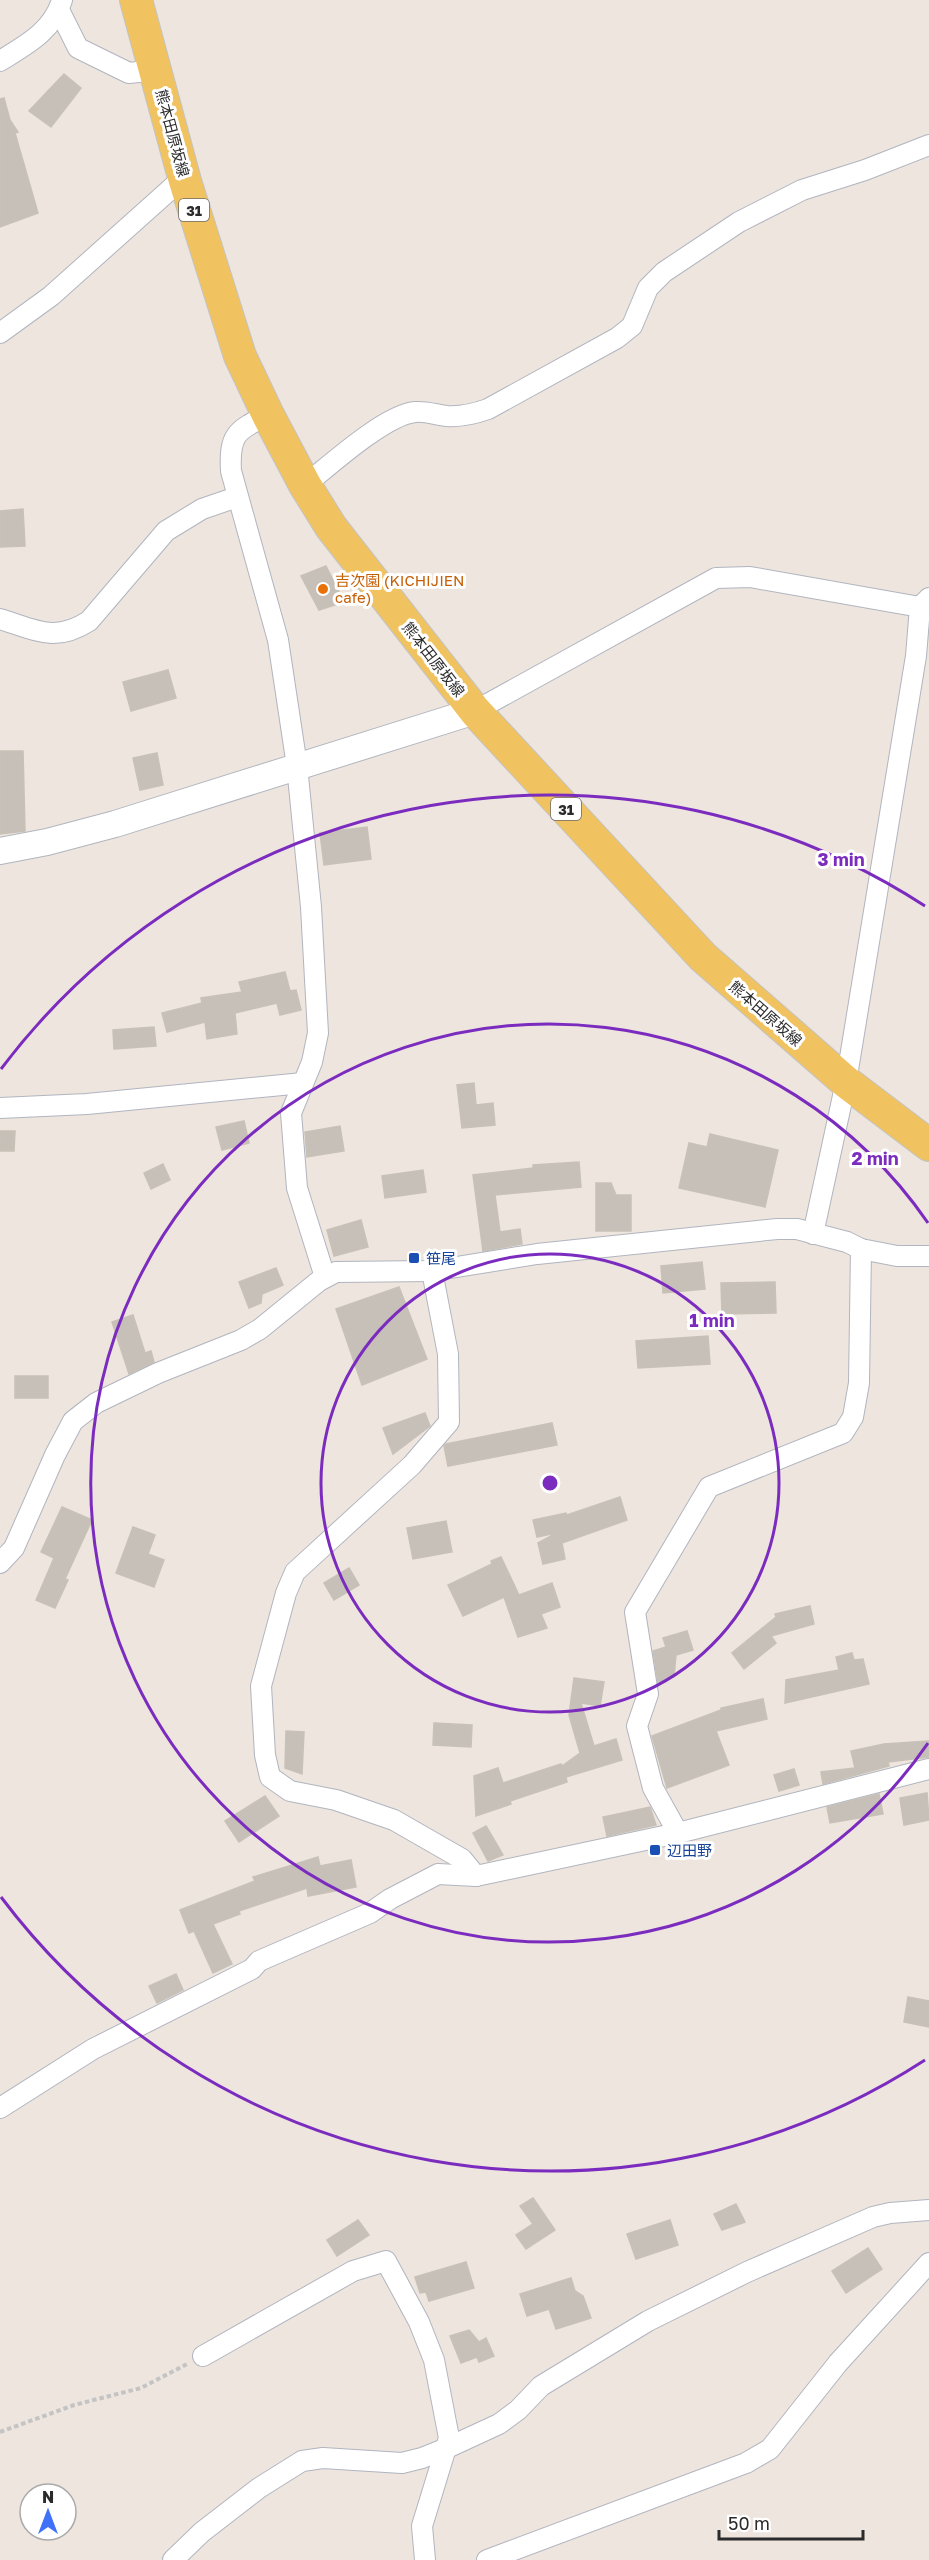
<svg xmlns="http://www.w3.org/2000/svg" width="929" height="2560" font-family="'Golos Text','Noto Sans JP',sans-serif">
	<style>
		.building { fill: #c6c0b9; stroke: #c8c1b7; stroke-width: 1.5 }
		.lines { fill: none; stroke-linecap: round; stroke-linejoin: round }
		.minor-casing { stroke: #b1b5bf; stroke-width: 22 }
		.tertiary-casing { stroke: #b1b5bf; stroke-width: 28 }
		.primary-casing { stroke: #c4c4c4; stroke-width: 34 }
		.path { stroke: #c4c4c4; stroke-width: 4; stroke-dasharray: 4.5 3; stroke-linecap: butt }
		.minor { stroke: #fff; stroke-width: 20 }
		.tertiary { stroke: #fff; stroke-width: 26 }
		.primary { stroke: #f0c260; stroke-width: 32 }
		.ring { fill: none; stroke: #7b2cbf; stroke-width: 3 }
		.food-dot { fill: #e8710a; stroke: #fff; stroke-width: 2 }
		.transit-dot { fill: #1a4fb4; stroke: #fff; stroke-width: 2 }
		.labels { text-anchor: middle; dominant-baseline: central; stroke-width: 6; stroke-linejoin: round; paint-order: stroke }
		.shield { fill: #fff; stroke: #6b6b6b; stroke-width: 1.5 }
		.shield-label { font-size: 14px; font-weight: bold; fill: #2b2b2b }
		.street-label { font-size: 15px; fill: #2b2b2b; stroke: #fff }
		.food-label { font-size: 15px; fill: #c56008; stroke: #fff; text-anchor: start }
		.transit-label { font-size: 15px; fill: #164399; stroke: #fff; text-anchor: start }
		.centre { fill: #7b2cbf; stroke: #fff; stroke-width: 3 }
		.ring-label { font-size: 18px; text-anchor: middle; font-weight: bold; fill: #7b2cbf; stroke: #fff; stroke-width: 6; stroke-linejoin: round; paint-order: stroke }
	</style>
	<rect width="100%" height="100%" fill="#ede5de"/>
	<!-- building -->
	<g class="building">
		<path d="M64 74 81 88 51 127 29 111Z"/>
		<path d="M4 98 10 120 18 132 15 133 38 213 0 227V99Z"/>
		<path d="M23 509 25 546 0 547V511Z"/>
		<path d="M326 566 344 602 319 610 301 576Z"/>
		<path d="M168 670 176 698 131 711 123 682Z"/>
		<path d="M0 751H23L25 831 0 834Z"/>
		<path d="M157 753 163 785 140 790 133 758Z"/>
		<path d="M367 827 371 859 324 865 320 833Z"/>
		<path d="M285 972 290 991 296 990 301 1010 280 1015 277 1003 235 1013 237 1034 207 1039 205 1022 167 1032 162 1013 202 1003 201 998 242 992 239 982Z"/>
		<path d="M154 1027 156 1046 114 1049 113 1030Z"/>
		<path d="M474 1083 476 1105 493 1103 495 1125 462 1128 457 1085Z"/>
		<path d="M244 1121 249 1143 222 1150 216 1127Z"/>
		<path d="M340 1126 344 1151 307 1157 305 1132Z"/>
		<path d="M0 1131H15L14 1151H0Z"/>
		<path d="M710 1134 778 1150 765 1207 679 1188 689 1143 707 1147Z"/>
		<path d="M579 1162 581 1187 495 1195 500 1232 520 1229 522 1244 483 1251 473 1175 533 1168V1165Z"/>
		<path d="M163 1164 170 1180 151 1189 144 1173Z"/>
		<path d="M423 1170 426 1192 385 1198 382 1176Z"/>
		<path d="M596 1183H611L616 1195H631V1231H596Z"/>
		<path d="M361 1220 368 1247 334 1256 327 1230Z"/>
		<path d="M702 1262 705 1289 663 1293 661 1266Z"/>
		<path d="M276 1268 283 1285 262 1294 261 1303 249 1308 239 1282Z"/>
		<path d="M775 1282 776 1313 722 1314 721 1283Z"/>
		<path d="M399 1287 427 1359 362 1385 336 1309Z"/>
		<path d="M133 1315 145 1353 151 1351 154 1362 129 1374 112 1322Z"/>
		<path d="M708 1336 710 1364 638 1368 636 1341Z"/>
		<rect x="15" y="1376" width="33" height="22"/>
		<path d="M425 1413 430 1426 393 1454 383 1428Z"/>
		<path d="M552 1423 557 1445 448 1466 444 1446 446 1444Z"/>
		<path d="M620 1497 627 1520 562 1543 565 1559 543 1564 538 1543 551 1536V1534L537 1537 533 1520 566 1513 567 1515Z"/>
		<path d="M62 1507 92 1520 65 1579 68 1580 55 1608 36 1600 54 1558 41 1552Z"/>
		<path d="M446 1521 452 1552 413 1559 407 1528Z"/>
		<path d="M133 1527 155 1535 148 1554 164 1560 154 1587 116 1573Z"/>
		<path d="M501 1557 519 1595 552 1583 560 1607 541 1614 547 1628 518 1637 504 1597 463 1616 448 1585 492 1564 491 1561Z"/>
		<path d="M349 1568 359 1585 334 1600 324 1583Z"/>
		<path d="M810 1606 814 1624 771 1636 776 1643 744 1669 732 1653 776 1617 775 1614Z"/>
		<path d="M687 1631 693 1650 676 1655 674 1677 658 1682 653 1651 666 1647 663 1638Z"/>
		<path d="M852 1653 854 1660 863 1659 869 1684 785 1703 786 1680 839 1670 836 1657Z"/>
		<path d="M574 1678 604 1682 600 1706 581 1703 594 1746 616 1739 622 1760 566 1777 567 1782 510 1801 511 1804 476 1816 474 1776 498 1768 503 1783 561 1764 562 1766 580 1753 569 1715Z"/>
		<path d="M763 1699 767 1719 716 1731 729 1765 667 1788 652 1736 721 1710V1708Z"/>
		<path d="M434 1723 472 1725 471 1747 433 1745Z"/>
		<path d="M286 1731 304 1732 302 1774 285 1768Z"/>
		<path d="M929 1741V1757L888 1762 889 1766 823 1784 821 1772 855 1768 851 1751 884 1744Z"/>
		<path d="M794 1769 799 1785 779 1791 774 1775Z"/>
		<path d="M927 1793 929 1820 904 1825 900 1798Z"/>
		<path d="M879 1794 883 1814 830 1823 827 1807Z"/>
		<path d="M265 1796 279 1816 239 1842 225 1821Z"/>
		<path d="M650 1807 656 1825 607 1836 603 1817Z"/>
		<path d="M486 1826 503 1855 488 1861 473 1833Z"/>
		<path d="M318 1857 320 1866 351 1860 356 1887 308 1896 307 1888 239 1911 240 1914 213 1924 232 1964 213 1973 194 1931 189 1933 180 1910 255 1881 253 1877Z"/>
		<path d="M176 1974 183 1990 157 2003 149 1986Z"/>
		<path d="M908 1997 929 2001V2027L904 2022Z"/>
		<path d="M533 2198 555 2230 526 2249 516 2235 533 2224 520 2206Z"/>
		<path d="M736 2204 745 2222 722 2230 714 2214Z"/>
		<path d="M358 2220 369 2235 337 2256 327 2240Z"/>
		<path d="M670 2220 678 2245 636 2259 627 2234Z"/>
		<path d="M868 2248 882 2269 846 2293 832 2271Z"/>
		<path d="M466 2262 474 2288 429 2301 426 2292 420 2293 415 2277Z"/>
		<path d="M571 2278 575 2291 583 2296 591 2318 556 2329 549 2309 527 2316 520 2294Z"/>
		<path d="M469 2330 479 2342 486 2338 494 2356 479 2362 477 2357 461 2363 450 2336Z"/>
	</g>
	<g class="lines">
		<!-- minor casing -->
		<g class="minor-casing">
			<g id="minor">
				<path d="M59 10 78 48 129 73 156 70"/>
				<path d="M0 61C26 45 53 31 62 0"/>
				<path d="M0 333 51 296 174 186 185 181"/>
				<path d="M268 415C236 430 229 435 231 471L278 640 297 766 311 907 318 1033 312 1062 291 1113 297 1188 325 1277"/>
				<path d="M305 485C330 465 385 415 415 412 426 411 437 415 447 416 462 417 474 414 488 409L617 338 632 326 648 288 664 272 739 222 802 190 865 170 929 145"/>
				<path d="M0 619C36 630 55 643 89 621L166 531 202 509 237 497"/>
				<path d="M475 711 716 578 750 577 920 607"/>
				<path d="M0 1108 87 1104 303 1083"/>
				<path d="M813 1234 846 1082 916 656 920 607 929 598"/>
				<path d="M432 1271 448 1354 449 1422 412 1465 295 1572 286 1593 261 1686 265 1755 270 1777 290 1791 336 1800 394 1820 462 1859 476 1876"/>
				<path d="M0 1563 14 1548 55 1455 73 1421 96 1403 158 1373 241 1340 260 1329 319 1281 336 1272 432 1271 537 1254 777 1229H797L847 1242 861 1249 897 1256H929"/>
				<path d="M678 1833 653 1788 637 1726 648 1694 635 1612 709 1487 843 1433 853 1417 859 1383 861 1249"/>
				<path d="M0 2108 93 2049 252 1969 259 1961 370 1913 390 1899 438 1874 476 1876 678 1833 929 1769"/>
				<path d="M203 2356 353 2271 386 2261 419 2322 434 2360 449 2438 422 2526 425 2560"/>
				<path d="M173 2560 202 2532 259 2488 302 2461 323 2458 402 2463 422 2458 447 2448 499 2424 518 2410 541 2386 648 2321 747 2272 873 2217 890 2213 929 2210"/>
				<path d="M487 2560 746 2463 770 2449 838 2363 929 2263"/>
			</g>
		</g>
		<!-- tertiary casing -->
		<g class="tertiary-casing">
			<path id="tertiary" d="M0 851 47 842 115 824 475 711"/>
		</g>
		<!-- primary casing -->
		<g class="primary-casing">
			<path id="primary" d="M136 0 185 181 240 356 268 415 305 485 331 527 475 711 703 957 846 1082 929 1145"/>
		</g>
		<!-- path -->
		<path class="path" d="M0 2432 74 2405 141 2388 189 2363"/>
		<!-- minor -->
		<use href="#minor" class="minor"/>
		<!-- tertiary -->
		<use href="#tertiary" class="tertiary"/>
		<!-- primary -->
		<use href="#primary" class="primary"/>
	</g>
	<!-- distance rings -->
	<g class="ring">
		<circle cx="550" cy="1483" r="229"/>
		<path d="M928 1743A459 459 0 1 1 928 1223"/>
		<path d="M925 2060A688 688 0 0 1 1 1897M1 1069A688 688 0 0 1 925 906"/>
	</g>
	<!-- markers -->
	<circle class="food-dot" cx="323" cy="589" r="6"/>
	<g class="transit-dot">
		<rect x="408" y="1252" width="12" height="12" rx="3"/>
		<rect x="649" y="1844" width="12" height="12" rx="3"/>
	</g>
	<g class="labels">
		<!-- shield labels -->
		<g class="shield">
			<rect x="179" y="199" width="30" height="22" rx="4.5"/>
			<rect x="551" y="798" width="30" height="22" rx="4.5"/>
		</g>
		<g class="shield-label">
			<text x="194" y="210">31</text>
			<text x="566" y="809">31</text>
		</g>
		<!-- street labels -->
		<g class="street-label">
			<text transform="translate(173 133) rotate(75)">熊本田原坂線</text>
			<text transform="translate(434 659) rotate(52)">熊本田原坂線</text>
			<text transform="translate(766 1013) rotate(41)">熊本田原坂線</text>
		</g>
		<!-- food labels -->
		<g class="food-label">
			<text x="335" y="580">吉次園 (KICHIJIEN<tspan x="335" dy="17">cafe)</tspan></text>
		</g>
		<!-- transit labels -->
		<g class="transit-label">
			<text x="426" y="1258">笹尾</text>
			<text x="667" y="1850">辺田野</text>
		</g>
	</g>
	<circle cx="550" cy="1483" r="9" class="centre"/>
	<g class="ring-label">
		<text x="841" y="866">3 min</text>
		<text x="875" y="1165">2 min</text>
		<text x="712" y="1327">1 min</text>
	</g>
	<!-- north arrow -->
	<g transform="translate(48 2512)"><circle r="28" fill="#ffffff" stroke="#aaaaaa" stroke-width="1.5"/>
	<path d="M0-4.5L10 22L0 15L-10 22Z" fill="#3f72f8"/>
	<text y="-9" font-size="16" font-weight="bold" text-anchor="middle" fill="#2b2b2b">N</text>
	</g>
	<!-- scale -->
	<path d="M719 2530v9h144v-9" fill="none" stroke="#2b2b2b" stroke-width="3"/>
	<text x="728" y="2530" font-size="18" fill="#2b2b2b" stroke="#ffffff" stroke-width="4.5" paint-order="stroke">50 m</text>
</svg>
